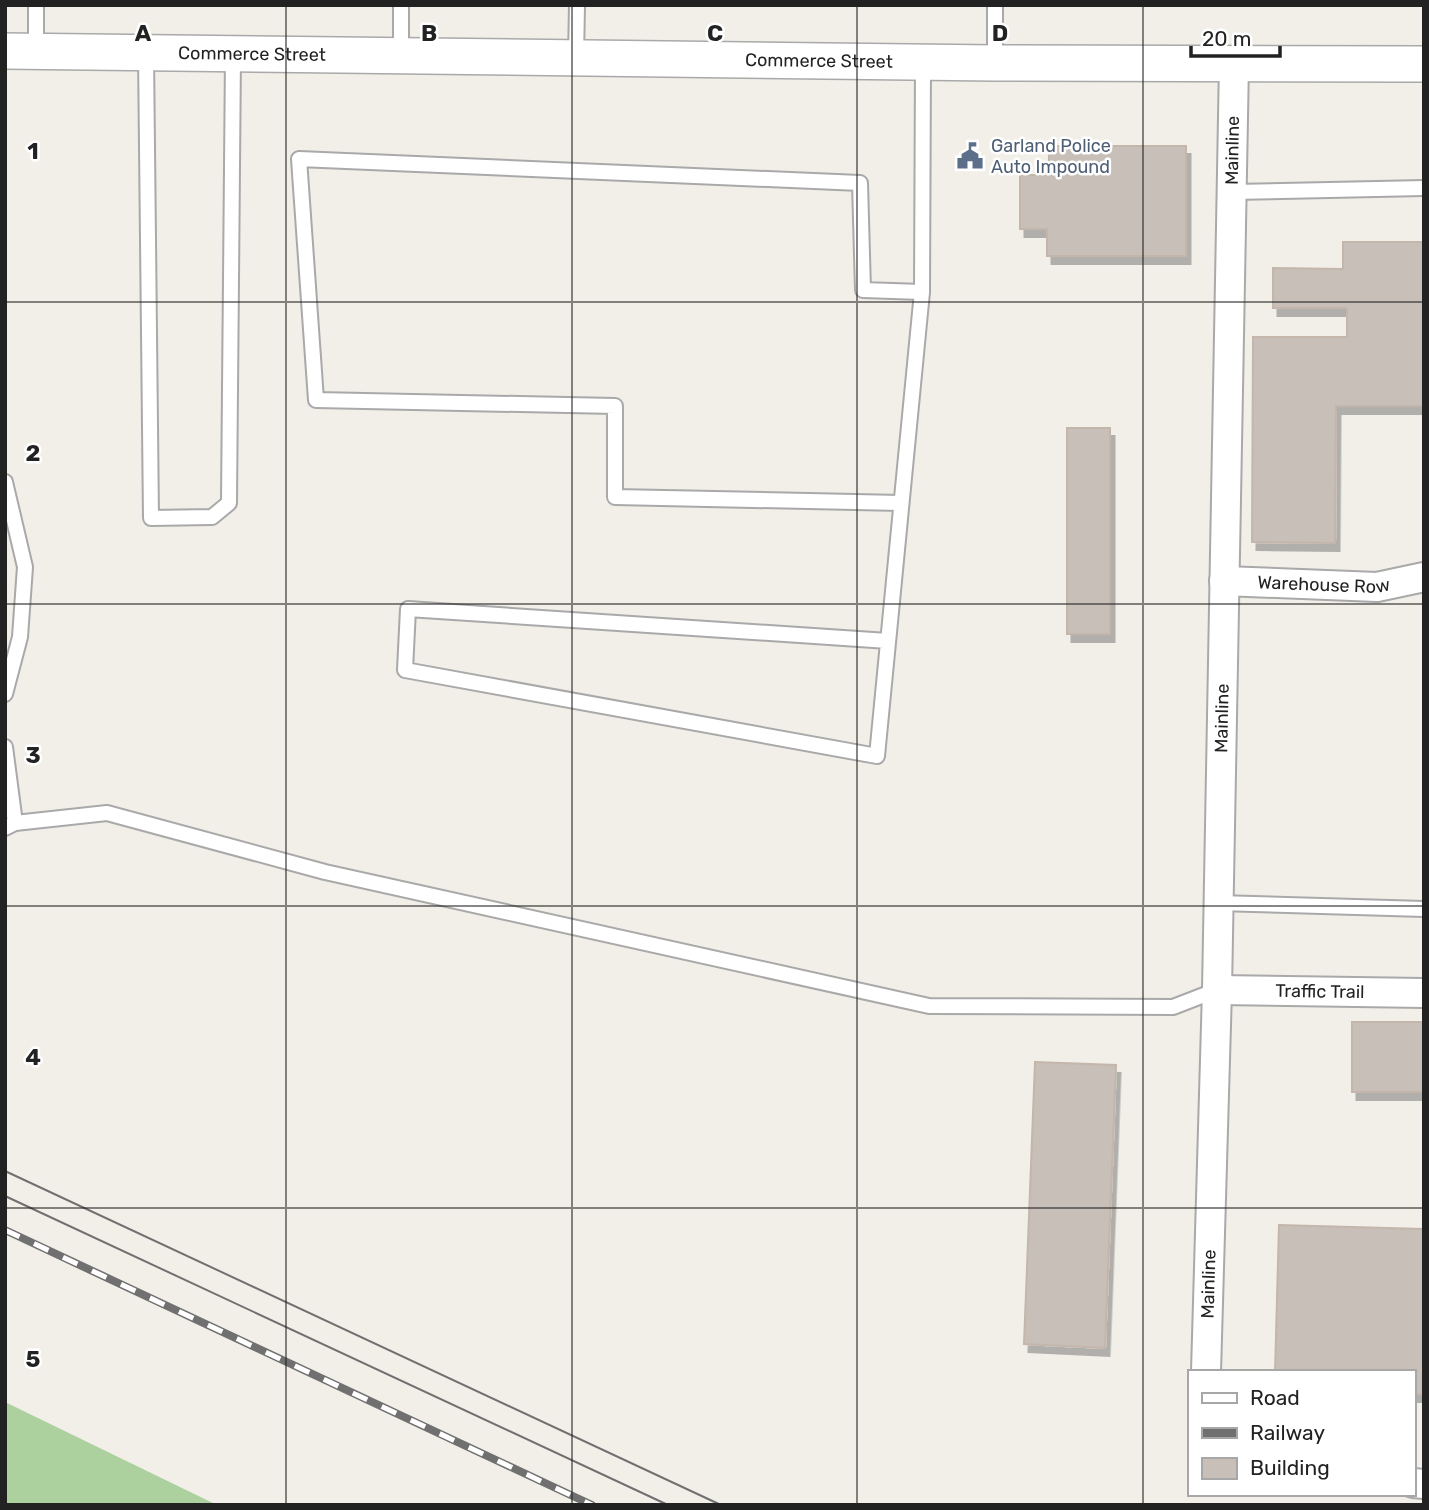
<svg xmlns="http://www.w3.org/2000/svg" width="1429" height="1510" font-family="Rubik,sans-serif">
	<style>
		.forest { fill: #add19e }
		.building { fill: #c7bfb8; stroke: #c4b6ab; stroke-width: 2; filter: url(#shadow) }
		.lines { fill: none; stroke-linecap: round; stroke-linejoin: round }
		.service-casing { stroke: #a9a9a9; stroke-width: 18 }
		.minor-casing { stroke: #a9a9a9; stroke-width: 32 }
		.tertiary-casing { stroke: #a9a9a9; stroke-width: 38 }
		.service { stroke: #fff; stroke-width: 14 }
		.minor { stroke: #fff; stroke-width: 28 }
		.tertiary { stroke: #fff; stroke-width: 35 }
		.tram { stroke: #707070; stroke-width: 2 }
		.rail-casing { stroke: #707070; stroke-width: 8 }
		.rail { stroke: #fff; stroke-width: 5; stroke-dasharray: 16; stroke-linecap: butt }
		.grid { fill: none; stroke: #222; stroke-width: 2; stroke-opacity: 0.55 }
		.labels { text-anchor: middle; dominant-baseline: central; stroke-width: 5; stroke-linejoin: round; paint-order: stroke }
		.street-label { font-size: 18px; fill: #222; stroke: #fff }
		.service-label { font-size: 18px; fill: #4e5e75; stroke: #fff; text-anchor: start }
		.grid-label { font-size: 23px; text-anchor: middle; font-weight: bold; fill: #222; stroke: #fff; stroke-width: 5; stroke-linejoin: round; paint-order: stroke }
	</style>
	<defs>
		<filter id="shadow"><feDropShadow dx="4.5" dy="8" stdDeviation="0" flood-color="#0004"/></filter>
	</defs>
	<rect width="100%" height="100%" fill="#f2efe9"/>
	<!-- forest -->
	<path class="forest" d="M5 1402 217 1505H5Z"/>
	<!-- building -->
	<g class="building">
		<path d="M1049 146H1186V256H1047V229H1020V175H1049Z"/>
		<path d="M1343 242H1424V406H1336L1335 543 1252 542 1253 337H1347V308H1273V268L1343 269Z"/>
		<rect x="1067" y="428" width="43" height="206"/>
		<rect x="1352" y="1022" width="72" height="70"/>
		<path d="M1035 1062 1116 1065 1105 1348 1024 1344Z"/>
		<path d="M1279 1225 1424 1229V1394H1413V1372H1275Z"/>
	</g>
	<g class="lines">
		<!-- service casing -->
		<g class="service-casing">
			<g id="service">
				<path d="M401 5V56"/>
				<path d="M995 5V62"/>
				<path d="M36 51V5"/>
				<path d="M146 54 151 518 212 517 229 503 233 55"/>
				<path d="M576 58 577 5"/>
				<path d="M1232 192 1424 188"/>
				<path d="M5 482 25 567 20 637 5 694"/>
				<path d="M901 503 615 497V406L316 400 299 159 860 183 863 290 922 292"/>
				<path d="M888 641 408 609 405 670 877 756 922 292 923 62"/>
				<path d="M5 747 15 823"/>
				<path d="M5 828 15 823 107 813 325 872 929 1006 1173 1007 1217 990"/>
				<path d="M1217 903 1424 909"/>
			</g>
		</g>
		<!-- minor casing -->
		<g class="minor-casing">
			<g id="minor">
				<path id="s1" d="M1224 581 1377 587 1424 577"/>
				<path id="s2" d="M1217 990 1424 993"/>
				<path id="s3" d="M1206 1372 1217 990 1234 63"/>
				<path d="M1413 1483 1424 1484"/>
			</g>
		</g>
		<!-- tertiary casing -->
		<g class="tertiary-casing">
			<g id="tertiary">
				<path id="s4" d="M5 51 995 63 1424 64"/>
			</g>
		</g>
		<!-- service -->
		<use href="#service" class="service"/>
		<!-- minor -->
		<use href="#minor" class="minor"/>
		<!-- tertiary -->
		<use href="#tertiary" class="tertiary"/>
		<!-- tram -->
		<g class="tram">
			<path d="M5 1171 721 1505"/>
			<path d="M5 1196 668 1505"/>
		</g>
		<!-- rail casing -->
		<g class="rail-casing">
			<path id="rail" d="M5 1230 592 1505"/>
		</g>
		<!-- rail -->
		<use href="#rail" class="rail"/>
	</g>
	<!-- grid -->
	<path class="grid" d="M286 5V1505M572 5V1505M857 5V1505M1143 5V1505M5 302H1424M5 604H1424M5 906H1424M5 1208H1424"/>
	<!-- icons -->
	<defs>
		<g id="civic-bare" transform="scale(2.1)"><path d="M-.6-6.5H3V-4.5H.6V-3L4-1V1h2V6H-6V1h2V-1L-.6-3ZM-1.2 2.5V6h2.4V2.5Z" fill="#5c6f8a" stroke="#fff" stroke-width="2.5" paint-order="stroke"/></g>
	</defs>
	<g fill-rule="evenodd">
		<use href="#civic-bare" x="970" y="156"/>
	</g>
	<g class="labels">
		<!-- street labels -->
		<g class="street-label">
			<text stroke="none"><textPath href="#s4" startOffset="247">Commerce Street</textPath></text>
			<text stroke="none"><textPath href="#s4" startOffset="814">Commerce Street</textPath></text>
			<text stroke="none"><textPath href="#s3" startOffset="1222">Mainline</textPath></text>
			<text stroke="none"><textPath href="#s1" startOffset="100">Warehouse Row</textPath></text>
			<text stroke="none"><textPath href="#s3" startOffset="654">Mainline</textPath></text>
			<text stroke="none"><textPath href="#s2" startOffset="103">Traffic Trail</textPath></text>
			<text stroke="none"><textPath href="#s3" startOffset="88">Mainline</textPath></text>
		</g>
		<!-- service labels -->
		<g class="service-label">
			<text x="991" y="146">Garland Police<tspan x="991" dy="21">Auto Impound</tspan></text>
		</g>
	</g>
	<g class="grid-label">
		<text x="143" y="41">A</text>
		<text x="429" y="41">B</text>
		<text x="715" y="41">C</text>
		<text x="1000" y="41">D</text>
		<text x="33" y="159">1</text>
		<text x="33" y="461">2</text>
		<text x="33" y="763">3</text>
		<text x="33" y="1065">4</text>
		<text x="33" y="1367">5</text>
	</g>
	<!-- border -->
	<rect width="1429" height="1510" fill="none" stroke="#222222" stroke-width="14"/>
	<!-- legend -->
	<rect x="1188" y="1370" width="228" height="126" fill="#ffffff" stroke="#a7a7a7" stroke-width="2"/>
	<rect x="1202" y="1393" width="35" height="10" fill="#ffffff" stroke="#a7a7a7" stroke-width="2"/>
	<text x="1250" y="1405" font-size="21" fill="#222222">Road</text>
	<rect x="1202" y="1428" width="35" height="10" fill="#707070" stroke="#a7a7a7" stroke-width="2"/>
	<text x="1250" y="1440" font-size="21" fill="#222222">Railway</text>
	<rect x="1202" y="1458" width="35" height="21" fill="#c7bfb8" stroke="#a7a7a7" stroke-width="2"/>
	<text x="1250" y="1475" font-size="21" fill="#222222">Building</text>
	<!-- scale -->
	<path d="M1191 46v10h89v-10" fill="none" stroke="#222222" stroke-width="3.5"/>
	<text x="1202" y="46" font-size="21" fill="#222222" stroke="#ffffff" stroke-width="5" paint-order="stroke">20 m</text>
</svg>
